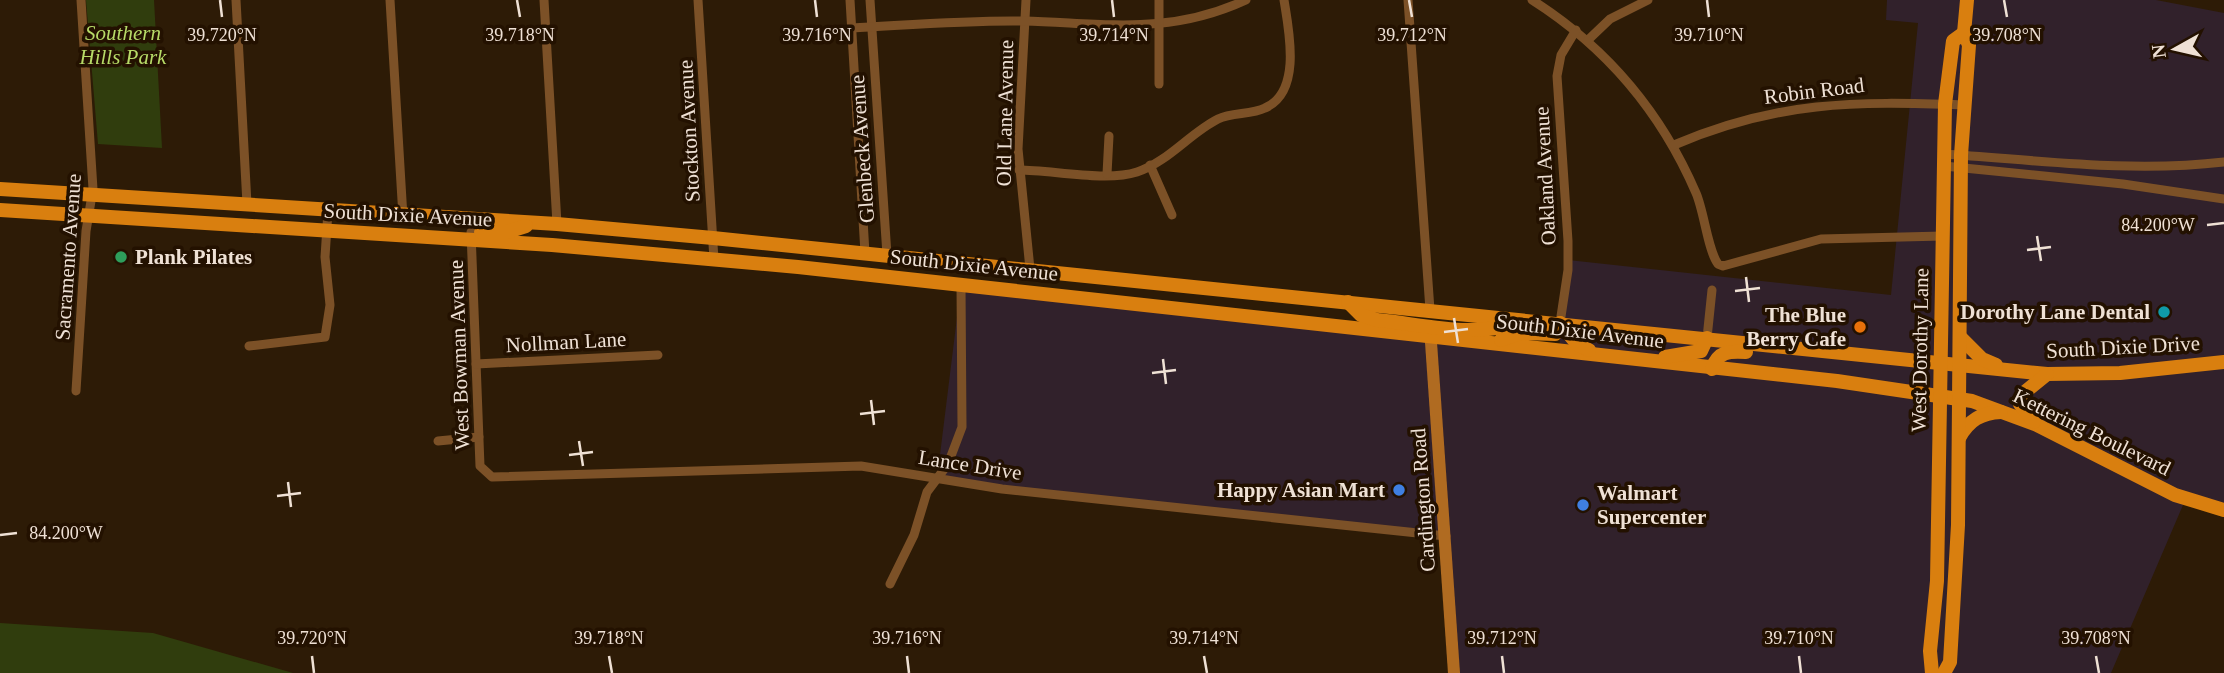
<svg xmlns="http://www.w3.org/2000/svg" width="2224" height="673" font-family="Georgia,serif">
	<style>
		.commercial { fill: #31212b }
		.green { fill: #303d0d }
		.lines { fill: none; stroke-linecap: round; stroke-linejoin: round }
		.street { stroke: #7c5127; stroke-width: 9 }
		.secondary { stroke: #b06b21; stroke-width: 12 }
		.primary { stroke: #d97f0f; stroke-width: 14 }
		.ticks { fill: none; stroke: #efe1d5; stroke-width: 2.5 }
		.leisure-dot { fill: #2e9e5b; stroke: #231100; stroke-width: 2.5 }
		.culture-dot { fill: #0f9aa8; stroke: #231100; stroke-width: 2.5 }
		.food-dot { fill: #e8710a; stroke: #231100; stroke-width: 2.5 }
		.shop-dot { fill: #3f7fe0; stroke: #231100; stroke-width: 2.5 }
		.labels { text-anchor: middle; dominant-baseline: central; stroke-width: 7; stroke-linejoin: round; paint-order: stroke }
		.park-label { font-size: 21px; font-style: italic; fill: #b7db67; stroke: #231100 }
		.street-label { font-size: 21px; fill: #efe1d5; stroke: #231100 }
		.poi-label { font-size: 21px; font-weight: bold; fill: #efe1d5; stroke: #231100; text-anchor: end }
		.ticks-label { font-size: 18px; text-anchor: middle; fill: #efe1d5; stroke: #231100; stroke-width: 7; stroke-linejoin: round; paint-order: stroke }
	</style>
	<rect width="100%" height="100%" fill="#2d1b06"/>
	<!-- commercial -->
	<path class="commercial" d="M1887 0H2156L2224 13V506L2186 498 2111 673H1454L1446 536 937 479 961 285 1559 349 1568 260 1891 295 1918 23 1886 20Z"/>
	<!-- green -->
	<g class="green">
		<path d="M86 0H154L162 148 98 144Z"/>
		<path d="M0 623 153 633 293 673H0Z"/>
	</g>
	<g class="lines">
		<!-- street -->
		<g class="street">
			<path d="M236 0 247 204"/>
			<path d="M390 0 403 217"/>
			<path d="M544 0 557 224"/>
			<path d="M698 0 714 260"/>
			<path d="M850 0 865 253"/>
			<path d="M870 0 887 255"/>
			<path d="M1026 0 1018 149 1030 269"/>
			<path d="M1408 0 1430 310"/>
			<path d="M1532 0C1606 47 1661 112 1696 193 1704 211 1708 251 1718 264L1723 266 1821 239 1943 236"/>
			<path d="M852 28C909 25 967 20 1024 21 1105 23 1168 36 1246 0"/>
			<path d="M1588 40 1610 19 1648 0"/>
			<path d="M1159 84V0"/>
			<path d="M1674 145C1777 101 1854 101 1964 105"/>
			<path d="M1944 154C2038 160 2130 173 2224 162"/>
			<path d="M1150 165 1172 215"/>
			<path d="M1944 166 2123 184 2224 199"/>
			<path d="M1019 170C1052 170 1106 182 1137 172 1168 162 1190 133 1218 119 1232 112 1251 115 1265 108 1302 92 1289 31 1284 0"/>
			<path d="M1107 174 1109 136"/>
			<path d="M471 232 480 466 492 477 861 466 1002 489 1446 536"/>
			<path d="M1560 323 1568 270V241L1557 76 1561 55 1576 30"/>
			<path d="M1707 338 1712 290"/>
			<path d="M249 346 325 337 330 305 325 257 328 211"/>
			<path d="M476 364 658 355"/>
			<path d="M76 391 86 231 93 189 81 0"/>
			<path d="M438 441 479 437"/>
			<path d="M890 584 914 535 927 492 948 464 962 427 961 285"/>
		</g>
		<!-- secondary -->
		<path class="secondary" d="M1430 328 1454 673"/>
		<!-- primary -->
		<g class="primary">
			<path d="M0 189 557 224 713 238 2047 374 2120 373 2224 362"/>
			<path d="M0 210 552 245 798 267 1837 381 1972 401 2037 425 2175 495 2224 510"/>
			<path d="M481 232H507L526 226"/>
			<path d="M1348 302 1361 315 1377 320C1422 324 1477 340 1519 321"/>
			<path d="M1560 323 1578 345 1589 350"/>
			<path d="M1961 338 1982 359 1996 365"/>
			<path d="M1501 340 1521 333 1555 334 1560 323"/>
			<path d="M1665 357 1701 351 1707 338"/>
			<path d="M1712 369C1718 351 1729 351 1746 352"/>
			<path d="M2034 422 2020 404 2025 392 2047 374"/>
			<path d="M1959 438C1969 420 1981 413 2001 412"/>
			<path d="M1932 673 1930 651 1937 581 1945 104 1953 41 1964 33"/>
			<path d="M1944 673 1950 662 1958 525 1961 155 1969 45 1964 33 1967 0"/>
		</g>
	</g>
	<!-- ticks -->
	<path class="ticks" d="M220 0 222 17M517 0 520 17M815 0 817 17M1112 0 1114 17M1409 0 1412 17M1707 0 1709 17M2004 0 2007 17M2207 225 2224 223M2037 236 2041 261M2027 250 2051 247M1746 277 1749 302M1735 291 1760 288M1454 318 1458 343M1444 332 1468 329M1163 359 1166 384M1152 373 1176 370M871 400 874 425M860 414 885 411M579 441 583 466M569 455 593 452M288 482 291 507M277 496 301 493M0 535 17 533M312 656 314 673M609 656 612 673M907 656 909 673M1204 656 1207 673M1502 656 1504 673M1799 656 1801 673M2096 656 2099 673"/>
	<!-- markers -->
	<circle class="leisure-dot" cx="121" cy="257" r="7"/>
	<circle class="culture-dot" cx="2164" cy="312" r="7"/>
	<circle class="food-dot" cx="1860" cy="327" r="7"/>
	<g class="shop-dot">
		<circle cx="1399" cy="490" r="7"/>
		<circle cx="1583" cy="505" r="7"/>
	</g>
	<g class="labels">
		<!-- park labels -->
		<g class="park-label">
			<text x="123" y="33">Southern<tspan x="123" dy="24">Hills Park</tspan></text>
		</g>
		<!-- street labels -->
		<g class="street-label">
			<text transform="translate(1814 91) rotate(-7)">Robin Road</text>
			<text transform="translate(1005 113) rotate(-89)">Old Lane Avenue</text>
			<text transform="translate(689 131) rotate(-93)">Stockton Avenue</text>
			<text transform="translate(862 149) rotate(-94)">Glenbeck Avenue</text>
			<text transform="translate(1545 176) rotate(-93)">Oakland Avenue</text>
			<text transform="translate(408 215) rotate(3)">South Dixie Avenue</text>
			<text transform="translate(68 257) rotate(-86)">Sacramento Avenue</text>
			<text transform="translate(974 265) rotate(6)">South Dixie Avenue</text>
			<text transform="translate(1580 331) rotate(7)">South Dixie Avenue</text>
			<text transform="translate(566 342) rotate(-3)">Nollman Lane</text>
			<text transform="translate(2123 347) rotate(-3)">South Dixie Drive</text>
			<text transform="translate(1920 350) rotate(-89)">West Dorothy Lane</text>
			<text transform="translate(459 355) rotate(-92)">West Bowman Avenue</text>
			<text transform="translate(2092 432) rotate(26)">Kettering Boulevard</text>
			<text transform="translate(970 465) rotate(9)">Lance Drive</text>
			<text transform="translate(1423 500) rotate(-94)">Cardington Road</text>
		</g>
		<!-- poi labels -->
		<g class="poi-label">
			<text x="135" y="257" text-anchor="start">Plank Pilates</text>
			<text x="2150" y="312">Dorothy Lane Dental</text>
			<text x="1846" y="315">The Blue<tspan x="1846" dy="24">Berry Cafe</tspan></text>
			<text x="1385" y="490">Happy Asian Mart</text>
			<text x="1597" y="493" text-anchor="start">Walmart<tspan x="1597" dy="24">Supercenter</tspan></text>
		</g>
	</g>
	<g class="ticks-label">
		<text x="222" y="41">39.720°N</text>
		<text x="520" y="41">39.718°N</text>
		<text x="817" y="41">39.716°N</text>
		<text x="1114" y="41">39.714°N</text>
		<text x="1412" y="41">39.712°N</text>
		<text x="1709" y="41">39.710°N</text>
		<text x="2007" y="41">39.708°N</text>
		<text x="2158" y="231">84.200°W</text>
		<text x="66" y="539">84.200°W</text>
		<text x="312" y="644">39.720°N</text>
		<text x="609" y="644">39.718°N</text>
		<text x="907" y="644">39.716°N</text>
		<text x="1204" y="644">39.714°N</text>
		<text x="1502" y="644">39.712°N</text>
		<text x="1799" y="644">39.710°N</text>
		<text x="2096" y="644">39.708°N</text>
	</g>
	<!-- north arrow -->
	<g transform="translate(2175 49) rotate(262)" stroke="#231100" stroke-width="5" paint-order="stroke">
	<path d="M0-5L12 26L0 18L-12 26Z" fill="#efe1d5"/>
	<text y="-10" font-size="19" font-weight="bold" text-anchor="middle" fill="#efe1d5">N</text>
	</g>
</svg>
